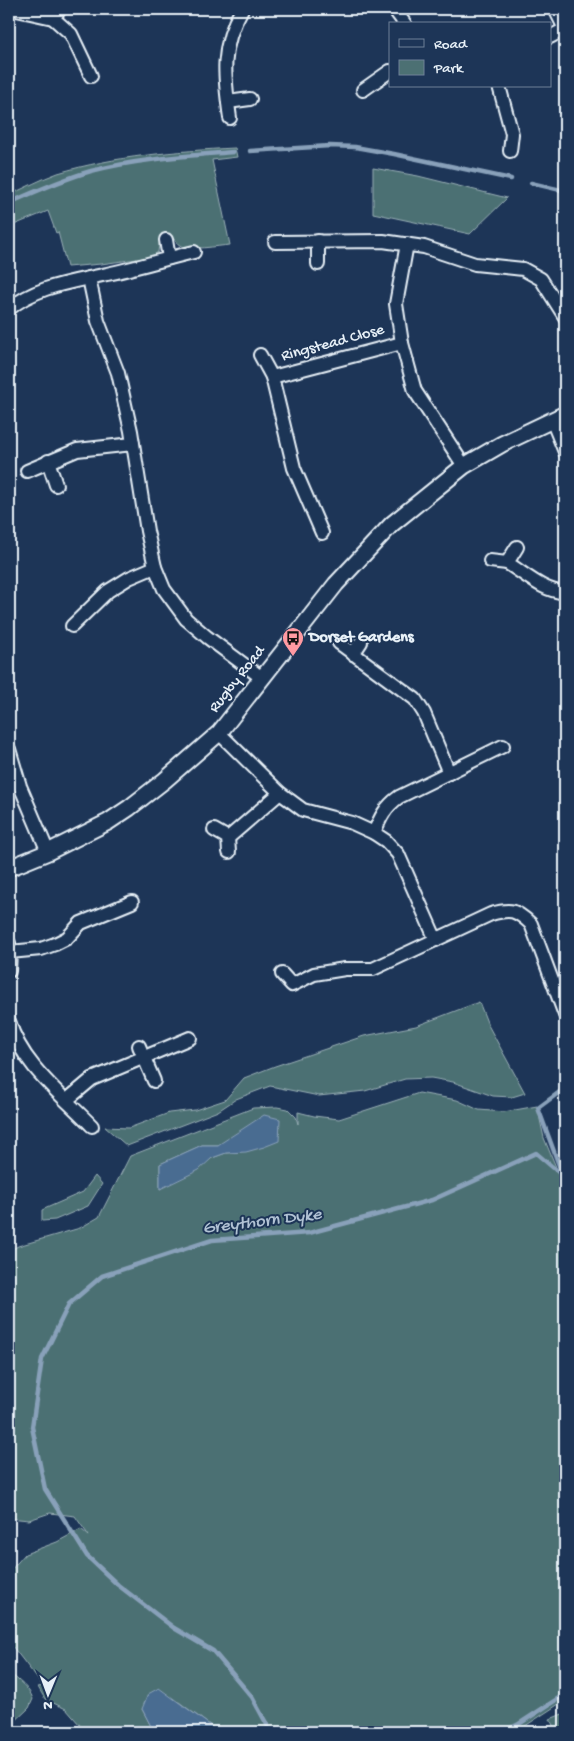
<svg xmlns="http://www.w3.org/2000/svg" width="574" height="1741" font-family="'Gochi Hand',sans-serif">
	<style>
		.green { fill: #4c7073; stroke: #9ab0b6; fill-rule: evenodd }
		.water { fill: #4a6c91; stroke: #89a1ba }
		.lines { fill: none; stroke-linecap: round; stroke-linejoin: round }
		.stream { stroke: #89a1ba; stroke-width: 4.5 }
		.minor-casing { stroke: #e8f1f8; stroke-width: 16 }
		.tertiary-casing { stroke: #e8f1f8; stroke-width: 19 }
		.minor { stroke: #1d3557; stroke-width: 12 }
		.tertiary { stroke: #1d3557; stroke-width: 15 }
		.labels { text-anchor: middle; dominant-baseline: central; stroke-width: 4; stroke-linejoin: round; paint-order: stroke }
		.street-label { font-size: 16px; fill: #e8f1f8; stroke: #1d3557 }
		.poi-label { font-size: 16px; font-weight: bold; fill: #e8f1f8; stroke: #1d3557; text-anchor: start }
		.water-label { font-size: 18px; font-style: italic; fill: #b1c2d4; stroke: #1d3557 }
	</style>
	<rect width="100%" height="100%" fill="#1d3557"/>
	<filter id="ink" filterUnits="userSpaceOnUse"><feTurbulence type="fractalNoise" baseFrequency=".02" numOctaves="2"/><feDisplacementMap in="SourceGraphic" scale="10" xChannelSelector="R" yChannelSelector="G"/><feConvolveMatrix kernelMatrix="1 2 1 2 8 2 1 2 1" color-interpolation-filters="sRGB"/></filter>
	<g filter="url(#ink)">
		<!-- green -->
		<g class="green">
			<path d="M235 148 237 157 212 160 230 245C217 246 191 251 181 246 176 243 173 238 170 233L163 234 160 237 158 252 151 257 101 264 67 267 58 232 56 233 48 211 9 227V195C25 188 41 179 58 173 115 156 176 151 235 148Z"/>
			<path d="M373 168 418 176 507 198 470 234 373 213Z"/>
			<path d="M479 1002 488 1025 525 1093 512 1097 493 1096 453 1082 431 1078 405 1079 365 1091 319 1096 270 1086 236 1099 218 1111 127 1146 105 1127 129 1128 169 1113 195 1110 225 1100 244 1078 275 1066 364 1036 416 1026Z"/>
			<path d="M419 1093 457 1100 479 1110 504 1112 537 1106 544 1138 565 1189V1700L516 1732H216L211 1726 179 1702 142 1709 154 1732H86L66 1709 45 1699 38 1687 43 1686 9 1642V1577L11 1570 25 1554 57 1542 81 1529 89 1536 75 1516 50 1513 29 1520 9 1518V1251L18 1246 80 1228 99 1217 130 1156 253 1108 277 1107 288 1109 296 1117 298 1124V1112L314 1116 339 1119ZM202 1145H218L241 1152 226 1153 212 1158 160 1189V1164Z"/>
			<path d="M95 1176 102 1184 88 1206 55 1220 42 1221V1210L83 1192Z"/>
			<path d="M9 1672C18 1681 29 1687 33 1699L29 1708 9 1727Z"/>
			<path d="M565 1713V1732H556L550 1719Z"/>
		</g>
		<!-- water -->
		<g class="water">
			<path d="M264 1115 280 1119 279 1141 264 1147 246 1152 226 1153 212 1158 199 1170 160 1189V1164L202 1145H218Z"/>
			<path d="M159 1688 211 1726 216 1732H154L142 1709 148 1694Z"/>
		</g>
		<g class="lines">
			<!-- stream -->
			<g class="stream">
				<path d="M250 151 330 146 355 147 394 154 511 179"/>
				<path d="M531 183 565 191"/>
				<path d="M9 203C36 191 63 179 91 171 137 159 186 156 233 152"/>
				<path d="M271 1732 252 1697 213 1651 174 1628 118 1585 87 1556 45 1489 32 1427 42 1359 69 1304 102 1276 212 1240 309 1233 432 1200 536 1153 563 1176 538 1108 565 1088"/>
				<path d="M503 1732 519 1724 565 1694"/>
			</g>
			<!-- minor casing -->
			<g class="minor-casing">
				<g id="minor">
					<path d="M12 9 53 18 60 9"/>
					<path d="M394 9 405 24"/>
					<path d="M555 9 565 29"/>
					<path d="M53 18 71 34 91 76"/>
					<path d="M550 37 565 29"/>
					<path d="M499 86 512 134 510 151"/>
					<path d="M363 90 390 71"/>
					<path d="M228 102 250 99"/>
					<path d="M230 118C224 76 220 47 242 9"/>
					<path d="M166 240 169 258"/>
					<path d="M318 241V264"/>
					<path d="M275 242 383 241 424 247 475 264 523 269 541 279 565 317"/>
					<path d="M407 244 396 304 402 343 415 391 464 466"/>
					<path d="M89 278 98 321 118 373 131 431 147 531 155 567 164 589 186 619 207 637 262 678"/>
					<path d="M9 309C36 286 73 282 107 274 136 268 164 259 194 252"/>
					<path d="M260 355 272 377 294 468 322 533"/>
					<path d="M272 377 402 343"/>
					<path d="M552 420 565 452"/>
					<path d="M48 461 56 485"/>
					<path d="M27 471 77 450 133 444"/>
					<path d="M517 547 507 563C524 573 545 593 565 592"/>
					<path d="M490 561 507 563"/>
					<path d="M72 626 108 591 129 578 155 567"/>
					<path d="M339 643 415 699 424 713 449 773"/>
					<path d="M353 654 361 642"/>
					<path d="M219 733 280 793 303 810 352 823 374 833 386 841 398 854 436 940"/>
					<path d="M9 749 20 786 48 852"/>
					<path d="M214 830 228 838 229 852"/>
					<path d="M374 833C380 818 385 807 399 797L503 746"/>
					<path d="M228 838 280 793"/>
					<path d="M9 943 10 952 9 971"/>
					<path d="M10 952 41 949 55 944 67 938 81 923 132 902"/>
					<path d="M282 974 292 985 314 974 345 969H373L491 914C511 908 516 910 531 924L565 1015"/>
					<path d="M9 1021C21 1064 62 1095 92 1126"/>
					<path d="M139 1046 154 1081"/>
					<path d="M67 1100 92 1079 190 1038"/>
				</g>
			</g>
			<!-- tertiary casing -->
			<g class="tertiary-casing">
				<path id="tertiary" d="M9 868 48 852 108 822 129 808 165 780 219 733 336 584 392 524 464 466 502 444 565 414"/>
			</g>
			<!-- minor -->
			<use href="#minor" class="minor"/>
			<!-- tertiary -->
			<use href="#tertiary" class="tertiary"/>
		</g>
	</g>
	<!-- icons -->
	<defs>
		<g id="bus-pin" transform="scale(1.125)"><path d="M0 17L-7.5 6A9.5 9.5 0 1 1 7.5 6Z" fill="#ff9aa2" stroke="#1d3557"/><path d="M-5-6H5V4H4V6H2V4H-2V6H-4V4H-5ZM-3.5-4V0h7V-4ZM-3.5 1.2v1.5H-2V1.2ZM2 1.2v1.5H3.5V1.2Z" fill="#111"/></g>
	</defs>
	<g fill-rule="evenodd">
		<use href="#bus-pin" x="293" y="638"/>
	</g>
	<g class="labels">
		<!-- street labels -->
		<g class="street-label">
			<text transform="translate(333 344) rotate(-15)">Ringstead Close</text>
			<text transform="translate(238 680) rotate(-52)">Rugby Road</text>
		</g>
		<!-- poi labels -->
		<g class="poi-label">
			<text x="309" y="638">Dorset Gardens</text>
		</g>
		<!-- water labels -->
		<g class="water-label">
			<text transform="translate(262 1222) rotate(-7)">Greythorn Dyke</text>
		</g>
	</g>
	<!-- margin -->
	<rect width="574" height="1741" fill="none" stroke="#1d3557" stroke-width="30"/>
	<rect x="15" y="15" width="544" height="1711" fill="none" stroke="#e8f1f8" stroke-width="2" filter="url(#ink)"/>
	<!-- legend -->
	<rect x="389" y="22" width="162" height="65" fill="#1d3557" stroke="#6e8097"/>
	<rect x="399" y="39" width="25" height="8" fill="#1d3557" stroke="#6e8097"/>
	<text x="434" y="48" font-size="15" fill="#e8f1f8">Road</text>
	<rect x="399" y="60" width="25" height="15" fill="#4c7073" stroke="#6e8097"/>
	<text x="434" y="72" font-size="15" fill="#e8f1f8">Park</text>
	<!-- north arrow -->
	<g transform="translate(48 1694) rotate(181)" stroke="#1d3557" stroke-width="4" paint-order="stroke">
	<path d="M0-4L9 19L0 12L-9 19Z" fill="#e8f1f8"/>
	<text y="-8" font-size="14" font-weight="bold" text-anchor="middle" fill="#e8f1f8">N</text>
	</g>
</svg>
